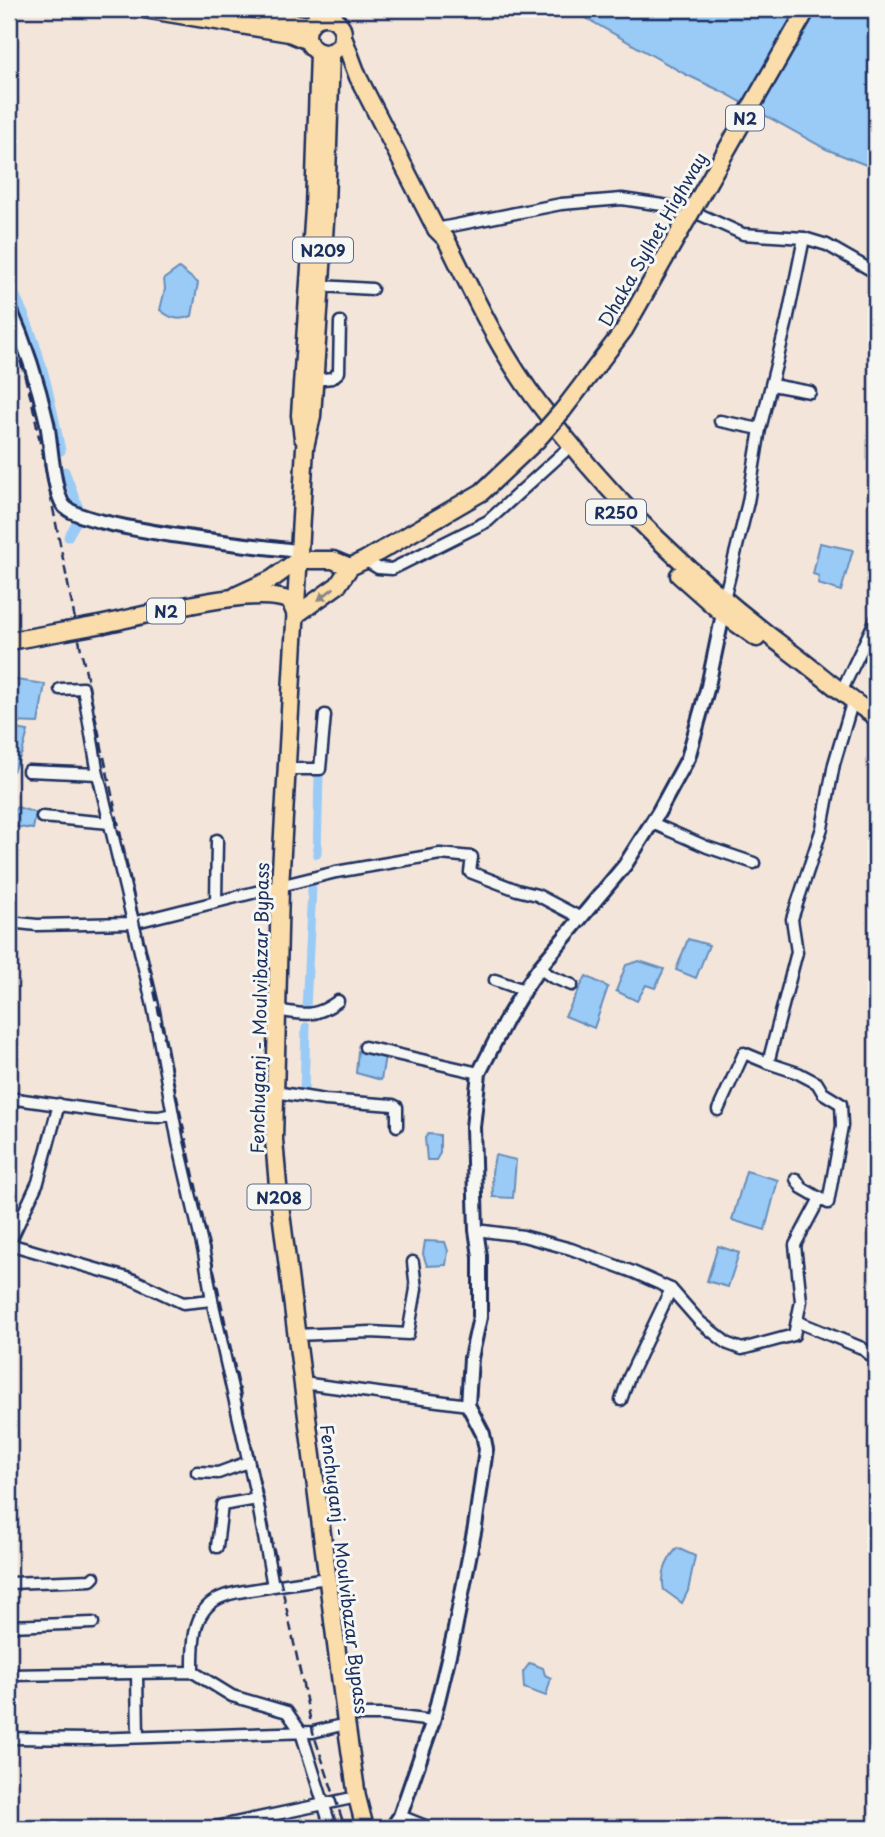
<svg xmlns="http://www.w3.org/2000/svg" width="885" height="1837" font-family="'Playpen Sans',sans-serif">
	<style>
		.water { fill: #99cbf6; stroke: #678db9; stroke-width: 2 }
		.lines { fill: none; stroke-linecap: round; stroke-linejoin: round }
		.canal { stroke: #99cbf6; stroke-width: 9 }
		.minor-casing { stroke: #1b2f5e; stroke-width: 15 }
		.tertiary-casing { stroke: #1b2f5e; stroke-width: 18 }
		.primary-casing { stroke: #1b2f5e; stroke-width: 21 }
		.trunk-casing { stroke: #1b2f5e; stroke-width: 21 }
		.minor { stroke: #f6f6f2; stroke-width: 10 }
		.tertiary { stroke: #f6f6f2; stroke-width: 12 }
		.primary { stroke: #fbddab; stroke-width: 16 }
		.trunk { stroke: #fbddab; stroke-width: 16 }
		.rail { stroke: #1b2f5e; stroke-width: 2.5; stroke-dasharray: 10 5; stroke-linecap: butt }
		.trunk-bridge-casing { stroke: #1b2f5e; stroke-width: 21; stroke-linecap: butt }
		.trunk-bridge { stroke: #fbddab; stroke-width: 16 }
		.oneway { fill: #8b8684 }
		.labels { text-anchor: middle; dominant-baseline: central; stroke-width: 6; stroke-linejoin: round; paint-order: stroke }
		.shield { fill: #f6f6f2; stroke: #5d6b8a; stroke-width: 2 }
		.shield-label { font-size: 16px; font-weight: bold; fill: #1b2f5e }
		.street-label { font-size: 18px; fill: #1b2f5e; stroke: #f6f6f2 }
	</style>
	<rect width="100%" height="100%" fill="#f4e5da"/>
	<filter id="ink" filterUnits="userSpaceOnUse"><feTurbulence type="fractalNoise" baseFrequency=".0143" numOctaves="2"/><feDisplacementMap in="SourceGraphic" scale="14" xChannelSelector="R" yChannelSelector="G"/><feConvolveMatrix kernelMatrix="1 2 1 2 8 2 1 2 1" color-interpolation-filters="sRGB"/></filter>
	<g filter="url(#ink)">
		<!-- water -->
		<g class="water">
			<path d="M570 9H876V169L826 149 725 93 685 74Z"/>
			<path d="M179 268 198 283 192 316C179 321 171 319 160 310L165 289 164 279Z"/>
			<path d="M820 543 853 550 841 591 818 584 819 576 813 574Z"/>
			<path d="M9 679 45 684 38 723 9 722Z"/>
			<path d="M9 728 28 731 22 753 13 771 9 770Z"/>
			<path d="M17 807 36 813 33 829 12 826 11 815Z"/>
			<path d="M688 939 709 945 696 978 676 970Z"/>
			<path d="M639 961 664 969 655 988 646 985 637 1001 616 991 626 965Z"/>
			<path d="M586 976 608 987 594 1028 565 1016Z"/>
			<path d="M358 1051 385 1056 381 1080 356 1073Z"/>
			<path d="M428 1134 440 1135V1153L436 1160H427L425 1138Z"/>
			<path d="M495 1155 516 1160 513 1198 493 1197 492 1172Z"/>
			<path d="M746 1171 778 1180 765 1230 732 1220Z"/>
			<path d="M425 1241 445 1242 448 1251 446 1265 427 1266 423 1254Z"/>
			<path d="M718 1246 739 1253 728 1287 707 1281Z"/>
			<path d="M677 1548 695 1556 688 1591 682 1603 664 1590C660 1574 667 1560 677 1548Z"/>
			<path d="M530 1663 543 1668 545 1675 551 1678 546 1696 524 1688 523 1672Z"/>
		</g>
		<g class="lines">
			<!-- canal -->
			<g class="canal">
				<path d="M9 283C38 335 50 394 61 451"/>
				<path d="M65 471 79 508"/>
				<path d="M68 537 76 523"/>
				<path d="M317 854 319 776"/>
				<path d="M306 1009 312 888"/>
				<path d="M304 1092 306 1027"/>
			</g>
			<!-- minor casing -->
			<g class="minor-casing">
				<g id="minor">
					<path d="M436 229 561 204 622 199 669 206 701 215 743 234 804 238 827 245 876 273"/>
					<path d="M321 286 372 289"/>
					<path d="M315 380 332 378 339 372 340 322"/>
					<path d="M772 385 810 392"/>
					<path d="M720 421 760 429"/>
					<path d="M365 560 378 568 392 569 488 521 564 452"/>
					<path d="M723 603 748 502 760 429 787 321 804 238"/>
					<path d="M60 689 83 688 98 774 153 1006 178 1142 204 1253 212 1300 257 1499 273 1586 327 1578"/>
					<path d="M842 690 876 619"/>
					<path d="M286 769H320L325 715"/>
					<path d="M28 771 98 774"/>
					<path d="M42 817 110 823"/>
					<path d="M652 823 707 847 754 863"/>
					<path d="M216 901 217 840"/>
					<path d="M9 922 37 925 132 923 336 872 440 854 472 857 470 872 517 890 537 895 581 918"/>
					<path d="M539 968 552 977 572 985"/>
					<path d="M495 980 524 990"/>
					<path d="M277 1010C304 1015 315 1018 338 1001"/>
					<path d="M365 1047 479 1073"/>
					<path d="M768 1063 798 1073 817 1083 823 1093 841 1104 842 1126 828 1203 802 1188 796 1179"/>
					<path d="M275 1092 325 1100 393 1105 397 1107V1126"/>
					<path d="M9 1098 137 1116 159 1117 173 1114"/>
					<path d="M718 1110 744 1053 768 1063 797 952 792 919 822 828 834 764 850 710"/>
					<path d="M476 1230 523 1236 571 1249 633 1272 671 1289 700 1322 728 1344 742 1349 794 1335 801 1301 795 1245 820 1198"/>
					<path d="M9 1244 134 1280 183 1303 212 1300"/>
					<path d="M9 1244 38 1182 59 1104"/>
					<path d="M798 1322 862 1348 876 1360"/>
					<path d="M295 1335 371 1332 408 1334 416 1289 413 1262"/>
					<path d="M302 1383 468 1405"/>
					<path d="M621 1400 629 1377 671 1289"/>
					<path d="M197 1472 218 1473 248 1462"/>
					<path d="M217 1547 222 1505 257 1499"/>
					<path d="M9 1583 91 1580 94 1577"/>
					<path d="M9 1626 93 1623"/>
					<path d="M193 1672C193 1643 191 1608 224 1596 239 1590 258 1590 273 1586"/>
					<path d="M137 1674 138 1737"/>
					<path d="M9 1675 193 1672 232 1696 287 1712 301 1732 331 1828"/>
					<path d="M9 1690 12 1738 89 1739 313 1732 346 1724"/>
					<path d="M345 1715H384L433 1721"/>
					<path d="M400 1816 430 1828"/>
					<path d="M211 1828 357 1797"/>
				</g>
			</g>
			<!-- tertiary casing -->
			<g class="tertiary-casing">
				<g id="tertiary">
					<path d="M9 307C26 345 38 383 47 423 51 443 53 492 64 506 84 529 259 546 297 551"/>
					<path d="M392 1828 400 1816 433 1721 454 1634 475 1527 486 1449 483 1434 468 1405 471 1358 480 1317V1256L476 1230 473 1127 479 1073 506 1020 524 990 539 968 625 865 658 813 688 758 708 686 723 614"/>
				</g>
			</g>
			<!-- primary casing -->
			<g class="primary-casing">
				<g id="primary">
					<path d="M316 9 318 18"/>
					<path d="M331 9 335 19"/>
					<path d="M343 37 358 77 436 229 446 239C474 296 501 355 540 405 614 504 694 579 792 653 820 674 847 698 876 717"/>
					<path d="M679 575 723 614 757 638"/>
				</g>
			</g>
			<!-- trunk casing -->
			<g class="trunk-casing">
				<g id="trunk">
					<path d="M144 9 289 33 308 41"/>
					<circle cx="325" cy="35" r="18"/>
					<path d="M267 19 310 25"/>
					<path d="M331 52 326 207 312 416 305 447 280 887 274 1140 279 1197 345 1715 357 1797 365 1828"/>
					<path d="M563 410 624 330 682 228"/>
					<path d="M303 438 300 415 314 208 319 52"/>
					<path d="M237 595 272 579 298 560H333L350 567"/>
					<path d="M104 624C144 616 255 584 290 601L296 615 338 585 350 567 365 560 482 492 536 441"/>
					<path d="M9 641 66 631"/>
				</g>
			</g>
			<!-- minor -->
			<use href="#minor" class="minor"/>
			<!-- tertiary -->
			<use href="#tertiary" class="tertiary"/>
			<!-- primary -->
			<use href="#primary" class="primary"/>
			<!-- trunk -->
			<use href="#trunk" class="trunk"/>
			<!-- rail -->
			<path class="rail" d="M9 333 18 353 32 402 80 645 313 1732 345 1828"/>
			<!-- trunk-bridge casing -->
			<g class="trunk-bridge-casing">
				<g id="trunk-bridge">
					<path d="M682 228 807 9"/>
					<path d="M536 441 563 410"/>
					<path d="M66 631 104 624"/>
				</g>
			</g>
			<!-- trunk-bridge -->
			<use href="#trunk-bridge" class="trunk-bridge"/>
		</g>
		<!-- one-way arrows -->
		<defs><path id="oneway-solid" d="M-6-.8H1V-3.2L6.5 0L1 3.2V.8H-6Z" transform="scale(1.75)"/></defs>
		<use class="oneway" href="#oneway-solid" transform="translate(326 594) rotate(142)"/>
	</g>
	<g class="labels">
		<!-- shield labels -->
		<g class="shield">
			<rect x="726" y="105.5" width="38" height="25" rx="5"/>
			<rect x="293" y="237.5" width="60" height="25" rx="5"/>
			<rect x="586" y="499.5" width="60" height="25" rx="5"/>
			<rect x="147" y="598.5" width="38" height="25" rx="5"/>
			<rect x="247.5" y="1184.5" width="63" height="25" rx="5"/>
		</g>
		<g class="shield-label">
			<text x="745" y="118">N2</text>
			<text x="323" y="250">N209</text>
			<text x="616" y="512">R250</text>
			<text x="166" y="611">N2</text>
			<text x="279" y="1197">N208</text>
		</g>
		<!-- street labels -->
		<g class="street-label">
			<text transform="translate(652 239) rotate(-60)">Dhaka Sylhet Highway</text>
			<text transform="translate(259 1008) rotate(-89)">Fenchuganj - Moulvibazar Bypass</text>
			<text transform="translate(345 1569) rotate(83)">Fenchuganj - Moulvibazar Bypass</text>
		</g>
	</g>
	<!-- margin -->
	<rect width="885" height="1837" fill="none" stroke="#f6f6f2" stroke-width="35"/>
	<rect x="18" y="18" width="850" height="1802" fill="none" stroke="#1b2f5e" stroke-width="2.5" filter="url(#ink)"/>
</svg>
